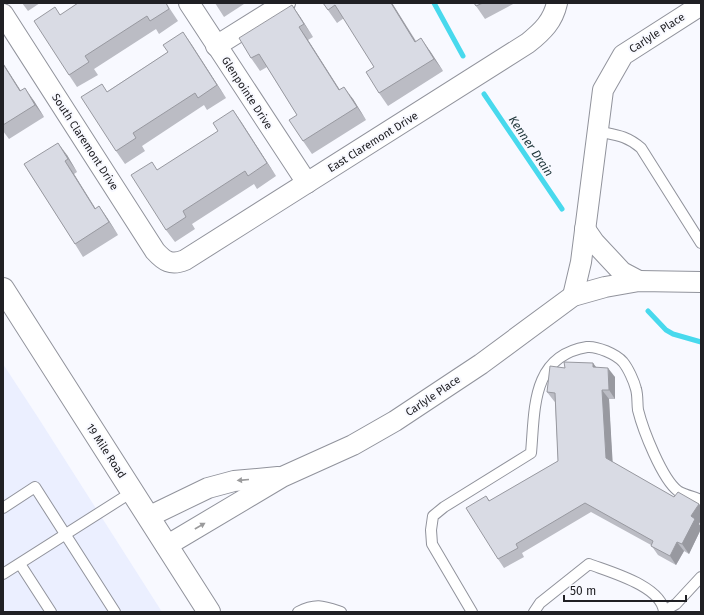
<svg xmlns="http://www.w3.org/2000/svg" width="704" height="615" font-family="'Fira Sans',sans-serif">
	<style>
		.built { fill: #ebefff }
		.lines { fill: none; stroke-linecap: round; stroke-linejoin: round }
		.stream { stroke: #48d9ed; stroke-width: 5 }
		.service-casing { stroke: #91939c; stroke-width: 12 }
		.minor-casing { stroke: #91939c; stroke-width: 22 }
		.tertiary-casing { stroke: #91939c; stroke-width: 24 }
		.service { stroke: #fff; stroke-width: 10 }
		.minor { stroke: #fff; stroke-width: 20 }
		.tertiary { stroke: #fff; stroke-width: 22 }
		.wall { fill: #bbbcc4 }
		.shaded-wall { fill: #9899a0 }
		.building { fill: #d9dbe4; stroke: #9899a0 }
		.oneway { fill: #9b9b9c }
		.labels { text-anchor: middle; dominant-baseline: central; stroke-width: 4; stroke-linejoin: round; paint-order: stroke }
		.street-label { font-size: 11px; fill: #202024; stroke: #f8f9ff }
		.water-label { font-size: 12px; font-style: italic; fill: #1a3236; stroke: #f8f9ff }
	</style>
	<rect width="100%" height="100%" fill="#f8f9ff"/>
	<!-- built -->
	<path class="built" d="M3 364 39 419 162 612H3Z"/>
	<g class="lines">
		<!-- stream -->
		<g class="stream">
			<path d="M434 3 463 56"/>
			<path d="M484 94 562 209"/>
			<path d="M648 311 666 330 673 334 701 342"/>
		</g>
		<!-- service casing -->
		<g class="service-casing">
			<g id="service">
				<path d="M597 131C615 135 626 135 641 148L701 243"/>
				<path d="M3 508 35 487 115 612"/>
				<path d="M20 564 51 612"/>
				<path d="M3 574 132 492"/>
				<path d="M664 611 676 604 701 577"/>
				<path d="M298 612C316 603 323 606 341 612"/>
				<path d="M472 612 432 544 431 530 433 516 444 507 531 453C535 409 531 356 587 347 597 346 616 354 623 362 628 368 634 381 636 389 638 396 637 403 638 410 643 430 662 479 678 491 685 495 694 497 701 500"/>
				<path d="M534 612 540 603 589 564C610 572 662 586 664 612"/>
			</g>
		</g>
		<!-- minor casing -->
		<g class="minor-casing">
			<g id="minor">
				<path d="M189 3 307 183"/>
				<path d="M3 14 155 251C164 261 171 266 185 260L528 43C543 31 553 21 557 3"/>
				<path d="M216 46 285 3"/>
				<path d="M585 229 594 242 622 272 639 281"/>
				<path d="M573 296 581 262 603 90 623 55 701 5"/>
				<path d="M148 517 208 488 234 481 278 477"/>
				<path d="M166 546 282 477 353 445 395 421 481 364 573 296 605 287 639 281 701 282"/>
			</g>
		</g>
		<!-- tertiary casing -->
		<g class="tertiary-casing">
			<path id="tertiary" d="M3 289 209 612"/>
		</g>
		<!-- service -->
		<use href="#service" class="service"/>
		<!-- minor -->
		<use href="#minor" class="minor"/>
		<!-- tertiary -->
		<use href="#tertiary" class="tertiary"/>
	</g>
	<!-- wall -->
	<g class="wall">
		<path d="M22 3H40L28 11Z"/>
		<path d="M78 3H166L178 21 159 34 156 29 94 69 98 75 77 87 69 75Z"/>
		<path d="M215 3H244V4L224 17Z"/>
		<path d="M323 3H392L416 41 430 51 443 71 388 106 379 93 374 67 344 18 337 23Z"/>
		<path d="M474 3H515L485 19Z"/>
		<path d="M292 5 313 37 308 40 340 90 353 99 366 120 312 154 303 141 297 115 267 67 260 71 251 58Z"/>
		<path d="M183 32 226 98 207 110 204 105 142 146 145 151 125 164 116 151 108 91 168 52Z"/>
		<path d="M3 63 21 91 34 101 44 117 9 139 3 131Z"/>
		<path d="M233 110 276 176 257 189 254 184 192 224 195 229 175 242 166 230 158 170 218 131Z"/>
		<path d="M67 155 77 172 74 174 95 209 99 206 118 235 83 257 75 244 24 164Z"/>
		<path d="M596 367 615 377V399H609L612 462 674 497 701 508V520L699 524 701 527V529L689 554 684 551 676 565 658 555 651 545 591 512 522 553 524 557 504 568 498 559 486 496 490 501 558 461 555 402 554 401 547 392 565 368Z"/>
	</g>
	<!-- shaded-wall -->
	<g class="shaded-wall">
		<path d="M391 3H392L424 55 415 42Z"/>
		<path d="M292 5 301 18 313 37 304 24Z"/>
		<path d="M299 27 308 40 348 103 339 90Z"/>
		<path d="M183 32 192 45 226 98 217 85Z"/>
		<path d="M421 38 430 51 443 71 434 59Z"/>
		<path d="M3 63 29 104 20 91 3 64Z"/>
		<path d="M344 87 353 99 366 120 357 107Z"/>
		<path d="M25 88 34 101 44 117 35 105Z"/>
		<path d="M233 110 242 123 276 176 267 163Z"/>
		<path d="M58 143 67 155 77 172 68 159Z"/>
		<path d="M65 161 74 174 104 222 95 209Z"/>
		<path d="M99 206 108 219 118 235 109 222Z"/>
		<path d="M593 363 600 372 593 367Z"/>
		<path d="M608 368 615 377V399L609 390Z"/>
		<path d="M602 390 609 399 613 468 606 458Z"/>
		<path d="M699 504 701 508V520L699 524 701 527V529L689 554 682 544 691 516Z"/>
		<path d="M677 542 684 551 676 565 670 556Z"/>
	</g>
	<!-- building -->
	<g class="building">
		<path d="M78 3H166L169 9 150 21 147 16 85 56 89 62 69 75 34 21 55 7 60 15Z"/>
		<path d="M323 3H391L415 42 421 38 434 59 379 93 366 72 374 67 335 5 328 10Z"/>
		<path d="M474 3H483L476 6Z"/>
		<path d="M292 5 304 24 299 27 339 90 344 87 357 107 303 141 289 120 297 115 259 54 251 58 239 38Z"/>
		<path d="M183 32 217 85 198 98 195 93 133 133 136 138 116 151 81 97 102 84 107 92 168 52 163 45Z"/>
		<path d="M3 64 20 91 25 88 35 105 3 125Z"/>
		<path d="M233 110 267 163 248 176 245 171 183 211 186 217 166 230 131 175 152 162 157 170 218 131 213 123Z"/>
		<path d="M58 143 68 159 65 161 95 209 99 206 109 222 75 244 24 164Z"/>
		<path d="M564 362 593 363V367L608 368 609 390H602L606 458 674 497 678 492 699 504 691 516 695 519 682 544 677 542 670 556 651 546 653 541 585 503 516 544 518 548 498 559 466 508 486 496 489 501 558 461 555 393 547 392 550 366 565 368Z"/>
	</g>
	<!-- one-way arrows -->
	<defs><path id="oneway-solid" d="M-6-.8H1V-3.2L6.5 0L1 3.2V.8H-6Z"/></defs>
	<g class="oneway">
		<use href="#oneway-solid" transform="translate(243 480) rotate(175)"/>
		<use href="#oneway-solid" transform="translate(200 526) rotate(-30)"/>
	</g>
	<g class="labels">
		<!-- street labels -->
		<g class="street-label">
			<text transform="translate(657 33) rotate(-33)">Carlyle Place</text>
			<text transform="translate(247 93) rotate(57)">Glenpointe Drive</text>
			<text transform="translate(85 142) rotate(57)">South Claremont Drive</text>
			<text transform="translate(373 142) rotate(-32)">East Claremont Drive</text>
			<text transform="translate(433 396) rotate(-34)">Carlyle Place</text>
			<text transform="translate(106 451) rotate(57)">19 Mile Road</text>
		</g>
		<!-- water labels -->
		<g class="water-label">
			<text transform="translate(531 146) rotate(56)">Kenner Drain</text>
		</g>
	</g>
	<!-- border -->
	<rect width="704" height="615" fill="none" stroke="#202024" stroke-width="8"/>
	<!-- scale -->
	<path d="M564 595v6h122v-6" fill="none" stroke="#202024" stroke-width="2"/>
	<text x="570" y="595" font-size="12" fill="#202024" stroke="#f8f9ff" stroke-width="3" paint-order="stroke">50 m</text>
</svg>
